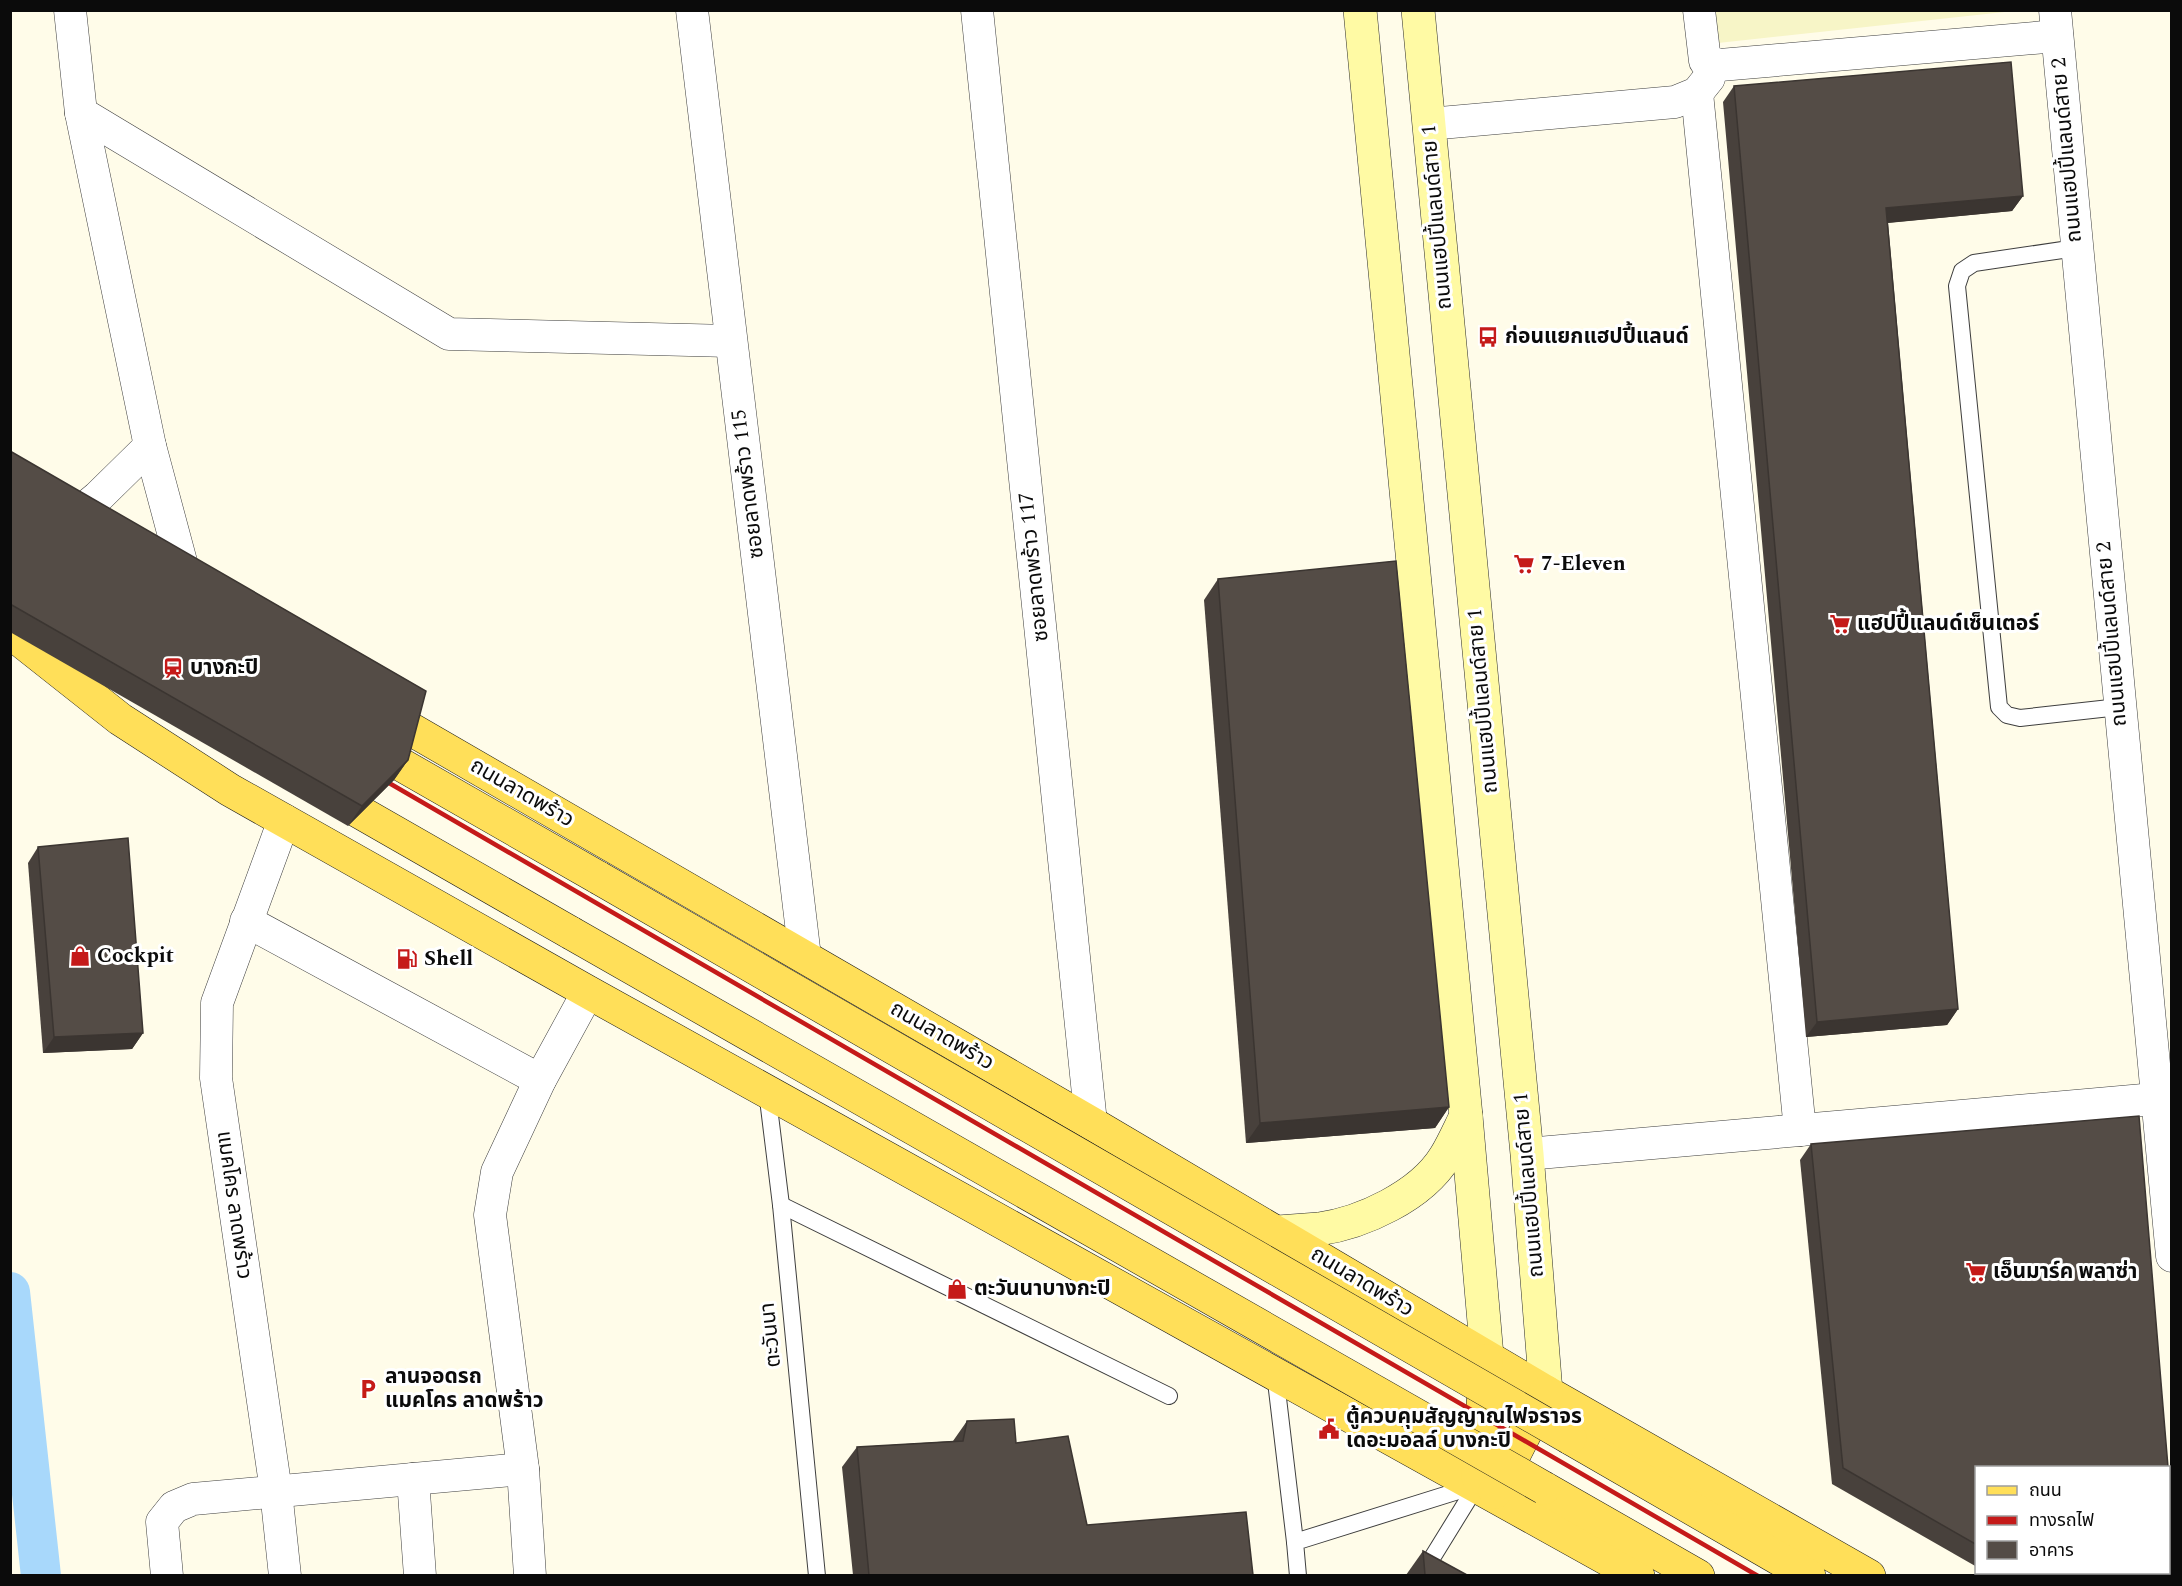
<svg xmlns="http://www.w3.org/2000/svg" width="2182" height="1586" font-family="Spectral,'Noto Sans Thai',serif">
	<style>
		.farmland { fill: #f7f5c7 }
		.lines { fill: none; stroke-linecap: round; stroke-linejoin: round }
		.canal { stroke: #a8d8fb; stroke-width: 40 }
		.lane-casing { stroke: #3e3e3e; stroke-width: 18 }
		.street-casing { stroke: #3e3e3e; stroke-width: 33 }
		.secondary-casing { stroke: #2d2d2d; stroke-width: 34 }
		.primary-casing { stroke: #1c1c1c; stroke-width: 34 }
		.lane { stroke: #fff; stroke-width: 16 }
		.street { stroke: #fff; stroke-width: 32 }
		.secondary { stroke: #fffaa4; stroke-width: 33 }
		.primary { stroke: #ffdf59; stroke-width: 33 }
		.rail { stroke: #c51a19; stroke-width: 4.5 }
		.primary-bridge-casing { stroke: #1c1c1c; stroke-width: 34; stroke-linecap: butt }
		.primary-bridge { stroke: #ffdf59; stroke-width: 33 }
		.wall { fill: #48413c }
		.shaded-wall { fill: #3b3531 }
		.building { fill: #544c46; stroke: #3b3531; stroke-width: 1.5 }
		.labels { text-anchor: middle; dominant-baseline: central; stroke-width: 6; stroke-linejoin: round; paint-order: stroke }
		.street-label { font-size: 21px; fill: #0b0b0b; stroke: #fff }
		.poi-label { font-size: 21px; font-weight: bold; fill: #0b0b0b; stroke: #fff; text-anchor: start }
	</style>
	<rect width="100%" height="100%" fill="#fffce9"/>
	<!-- farmland -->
	<path class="farmland" d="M1715 10 2014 11 1718 43Z"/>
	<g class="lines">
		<!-- canal -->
		<path class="canal" d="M10 1292 41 1576"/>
		<!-- lane casing -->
		<g class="lane-casing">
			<g id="lane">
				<path d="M2076 248 1974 263 1962 271 1957 286 1999 707 2007 715 2020 718 2119 707"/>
				<path d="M767 1091 781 1205 817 1576"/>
				<path d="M781 1205 1169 1396"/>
				<path d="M1275 1373 1295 1542"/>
				<path d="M1298 1576 1295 1542 1474 1486"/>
				<path d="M1447 1576 1432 1568 1430 1563 1432 1558 1477 1485"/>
			</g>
		</g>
		<!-- street casing -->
		<g class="street-casing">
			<g id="street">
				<path d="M70 10 81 113 150 446 188 588"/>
				<path d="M692 10 805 957"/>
				<path d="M977 10 1091 1123"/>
				<path d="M1699 10 1705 61 1720 65 2057 36"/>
				<path d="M2055 10 2172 1256"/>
				<path d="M1697 93 1800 1130"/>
				<path d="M81 113 449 334 730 341"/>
				<path d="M1429 124 1675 102 1697 93 1709 78"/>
				<path d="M62 527 98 497 150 446"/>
				<path d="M284 820 217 1003 216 1078 276 1491 285 1576"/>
				<path d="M246 921 540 1080"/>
				<path d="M1527 1154 2155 1099"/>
				<path d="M413 1479 420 1576"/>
				<path d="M167 1576 162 1522 174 1507 193 1499 523 1469"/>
				<path d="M530 1576 523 1469 490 1215 497 1172 540 1080 588 992"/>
			</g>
		</g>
		<!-- secondary casing -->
		<g class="secondary-casing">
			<g id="secondary">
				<path d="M1360 10 1466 1116 1487 1356"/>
				<path d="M1418 10 1527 1154 1546 1392"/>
				<path d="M1278 1232C1291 1231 1305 1230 1319 1229 1362 1223 1421 1196 1445 1157 1453 1144 1459 1130 1466 1116"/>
			</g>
		</g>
		<!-- primary casing -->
		<g class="primary-casing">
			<g id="primary">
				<path d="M10 632 120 719 230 790 588 992 1638 1576"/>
				<path d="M376 709 1091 1123 1546 1392 1869 1576"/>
				<path d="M365 744 599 878"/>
				<path d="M323 791 571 933"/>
				<path d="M1570 1438 1809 1576"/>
				<path d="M1478 1477 1486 1361"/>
				<path d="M1544 1488 1698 1576"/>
				<path d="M1495 1492 1546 1392"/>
			</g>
		</g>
		<!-- lane -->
		<use href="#lane" class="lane"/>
		<!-- street -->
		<use href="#street" class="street"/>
		<!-- secondary -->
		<use href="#secondary" class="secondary"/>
		<!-- primary -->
		<use href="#primary" class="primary"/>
		<!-- rail -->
		<path class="rail" d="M377 776 1758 1576"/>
		<!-- primary-bridge casing -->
		<g class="primary-bridge-casing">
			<g id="primary-bridge">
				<path d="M599 878 1570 1438"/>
				<path d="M571 933 1544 1488"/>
			</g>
		</g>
		<!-- primary-bridge -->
		<use href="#primary-bridge" class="primary-bridge"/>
	</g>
	<!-- wall -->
	<g class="wall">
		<path d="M1734 86 2023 196 2012 211 1888 223 1958 1009 1947 1025 1806 1037 1723 102Z"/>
		<path d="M10 451 408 760 394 780 348 826 10 632Z"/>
		<path d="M1218 579 1449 1107 1435 1128 1246 1143 1204 600Z"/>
		<path d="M38 847 143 1033 132 1049 43 1053 28 863Z"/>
		<path d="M1811 1144 1977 1467V1567L1832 1484 1800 1160Z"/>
		<path d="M967 1421 1016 1443 1087 1525 1253 1575H853L842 1467 857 1447 953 1441Z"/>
		<path d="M1423 1551 1467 1575H1406Z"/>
		<path d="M1986 1572H2169L2172 1575H1991Z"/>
	</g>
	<!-- shaded-wall -->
	<g class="shaded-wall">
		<path d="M2023 196 2012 211 1875 224 1886 208Z"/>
		<path d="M408 760 394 780 348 826 362 806Z"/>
		<path d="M1958 1009 1947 1025 1806 1037 1817 1022Z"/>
		<path d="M143 1033 132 1049 43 1053 54 1037Z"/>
		<path d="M1449 1107 1435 1128 1246 1143 1260 1123Z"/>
	</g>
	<!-- building -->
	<g class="building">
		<path d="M2011 62 2023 196 1886 208 1958 1009 1817 1022 1734 86Z"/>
		<path d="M10 451 426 691 408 760 362 806 10 604Z"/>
		<path d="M1396 561 1449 1107 1260 1123 1218 579Z"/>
		<path d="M128 838 143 1033 54 1037 38 847Z"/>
		<path d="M2139 1116 2168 1467H1977V1545L1843 1468 1811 1144Z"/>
		<path d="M1014 1419 1016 1443 1068 1436 1087 1525 1246 1512 1253 1575H869L857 1447 963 1441 967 1421Z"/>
		<path d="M2169 1471 2172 1508V1575H2029L2024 1572H2169Z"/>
		<path d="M1423 1551 1467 1575H1425Z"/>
	</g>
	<!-- icons -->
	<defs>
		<g id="bus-bare" transform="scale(1.62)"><path d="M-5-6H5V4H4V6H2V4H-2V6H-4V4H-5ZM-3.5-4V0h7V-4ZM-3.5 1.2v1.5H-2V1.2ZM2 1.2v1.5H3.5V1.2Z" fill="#c51a19" stroke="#fff" stroke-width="2.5" paint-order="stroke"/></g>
		<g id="supermarket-bare" transform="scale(1.62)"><path d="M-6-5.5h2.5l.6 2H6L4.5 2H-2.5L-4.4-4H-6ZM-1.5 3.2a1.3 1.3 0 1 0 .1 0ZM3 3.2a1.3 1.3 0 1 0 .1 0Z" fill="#c51a19" stroke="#fff" stroke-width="2.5" paint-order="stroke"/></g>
		<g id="station-bare" transform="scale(1.62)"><path d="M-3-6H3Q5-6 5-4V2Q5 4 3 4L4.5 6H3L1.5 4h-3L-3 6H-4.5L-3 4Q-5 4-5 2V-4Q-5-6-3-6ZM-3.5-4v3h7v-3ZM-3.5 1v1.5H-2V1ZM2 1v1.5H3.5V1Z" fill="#c51a19" stroke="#fff" stroke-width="2.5" paint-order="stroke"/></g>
		<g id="shop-bare" transform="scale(1.62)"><path d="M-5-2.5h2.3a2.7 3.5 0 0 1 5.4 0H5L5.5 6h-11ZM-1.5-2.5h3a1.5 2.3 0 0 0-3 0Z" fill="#c51a19" stroke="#fff" stroke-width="2.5" paint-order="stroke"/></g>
		<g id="fuel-bare" transform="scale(1.62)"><path d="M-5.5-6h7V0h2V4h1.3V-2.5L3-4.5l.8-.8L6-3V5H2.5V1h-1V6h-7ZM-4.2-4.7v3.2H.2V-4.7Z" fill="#c51a19" stroke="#fff" stroke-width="2.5" paint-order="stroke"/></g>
		<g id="parking-bare" transform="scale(1.62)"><path d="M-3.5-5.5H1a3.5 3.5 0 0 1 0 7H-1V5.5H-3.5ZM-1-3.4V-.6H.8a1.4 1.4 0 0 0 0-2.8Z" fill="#c51a19" stroke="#fff" stroke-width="2.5" paint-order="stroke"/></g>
		<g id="civic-bare" transform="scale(1.62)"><path d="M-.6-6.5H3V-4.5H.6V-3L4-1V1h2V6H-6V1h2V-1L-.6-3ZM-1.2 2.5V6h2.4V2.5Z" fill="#c51a19" stroke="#fff" stroke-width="2.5" paint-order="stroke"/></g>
	</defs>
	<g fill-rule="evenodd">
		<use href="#bus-bare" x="1488" y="337"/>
		<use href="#supermarket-bare" x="1524" y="564"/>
		<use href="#supermarket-bare" x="1840" y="624"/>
		<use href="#station-bare" x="173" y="668"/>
		<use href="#shop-bare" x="80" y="956"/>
		<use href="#fuel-bare" x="407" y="959"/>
		<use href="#supermarket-bare" x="1976" y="1272"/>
		<use href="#shop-bare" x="957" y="1289"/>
		<use href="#parking-bare" x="368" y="1389"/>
		<use href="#civic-bare" x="1329" y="1429"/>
	</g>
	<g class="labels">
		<!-- street labels -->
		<g class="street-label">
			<text transform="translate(2067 150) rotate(-95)">ถนนแฮปปี้แลนด์สาย 2</text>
			<text transform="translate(1437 217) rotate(-95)">ถนนแฮปปี้แลนด์สาย 1</text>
			<text transform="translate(748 484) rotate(-97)">ซอยลาดพร้าว 115</text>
			<text transform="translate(1034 567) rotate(-96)">ซอยลาดพร้าว 117</text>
			<text transform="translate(2112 634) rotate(-95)">ถนนแฮปปี้แลนด์สาย 2</text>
			<text transform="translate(1483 701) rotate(-95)">ถนนแฮปปี้แลนด์สาย 1</text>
			<text transform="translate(522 793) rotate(30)">ถนนลาดพร้าว</text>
			<text transform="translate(942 1036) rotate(30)">ถนนลาดพร้าว</text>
			<text transform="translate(1529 1185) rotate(-95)">ถนนแฮปปี้แลนด์สาย 1</text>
			<text transform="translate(234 1205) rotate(82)">แมคโคร ลาดพร้าว</text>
			<text transform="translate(1362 1282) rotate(31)">ถนนลาดพร้าว</text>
			<text transform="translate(771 1335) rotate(-96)">ตะวันนา</text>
		</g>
		<!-- poi labels -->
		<g class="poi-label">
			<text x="1505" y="337">ก่อนแยกแฮปปี้แลนด์</text>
			<text x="1541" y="564">7-Eleven</text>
			<text x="1857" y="624">แฮปปี้แลนด์เซ็นเตอร์</text>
			<text x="190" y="668">บางกะปิ</text>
			<text x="97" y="956">Cockpit</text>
			<text x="424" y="959">Shell</text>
			<text x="1993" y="1272">เอ็นมาร์ค พลาซ่า</text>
			<text x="974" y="1289">ตะวันนาบางกะปิ</text>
			<text x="385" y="1377">ลานจอดรถ<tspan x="385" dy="24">แมคโคร ลาดพร้าว</tspan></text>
			<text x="1346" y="1417">ตู้ควบคุมสัญญาณไฟจราจร<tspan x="1346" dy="24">เดอะมอลล์ บางกะปิ</tspan></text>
		</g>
	</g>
	<!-- border -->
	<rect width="2182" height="1586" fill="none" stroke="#0b0b0b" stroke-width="24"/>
	<!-- legend -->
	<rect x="1975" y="1466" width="195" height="108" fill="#ffffff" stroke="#9d9d9d" stroke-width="1.5"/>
	<rect x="1987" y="1486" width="30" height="9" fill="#ffdf59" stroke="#9d9d9d" stroke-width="1.5"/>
	<text x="2029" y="1496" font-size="18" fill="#0b0b0b">ถนน</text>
	<rect x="1987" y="1516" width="30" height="9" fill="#c51a19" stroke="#9d9d9d" stroke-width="1.5"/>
	<text x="2029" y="1526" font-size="18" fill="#0b0b0b">ทางรถไฟ</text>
	<rect x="1987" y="1541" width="30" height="18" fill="#544c46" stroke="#9d9d9d" stroke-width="1.5"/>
	<text x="2029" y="1556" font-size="18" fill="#0b0b0b">อาคาร</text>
</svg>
